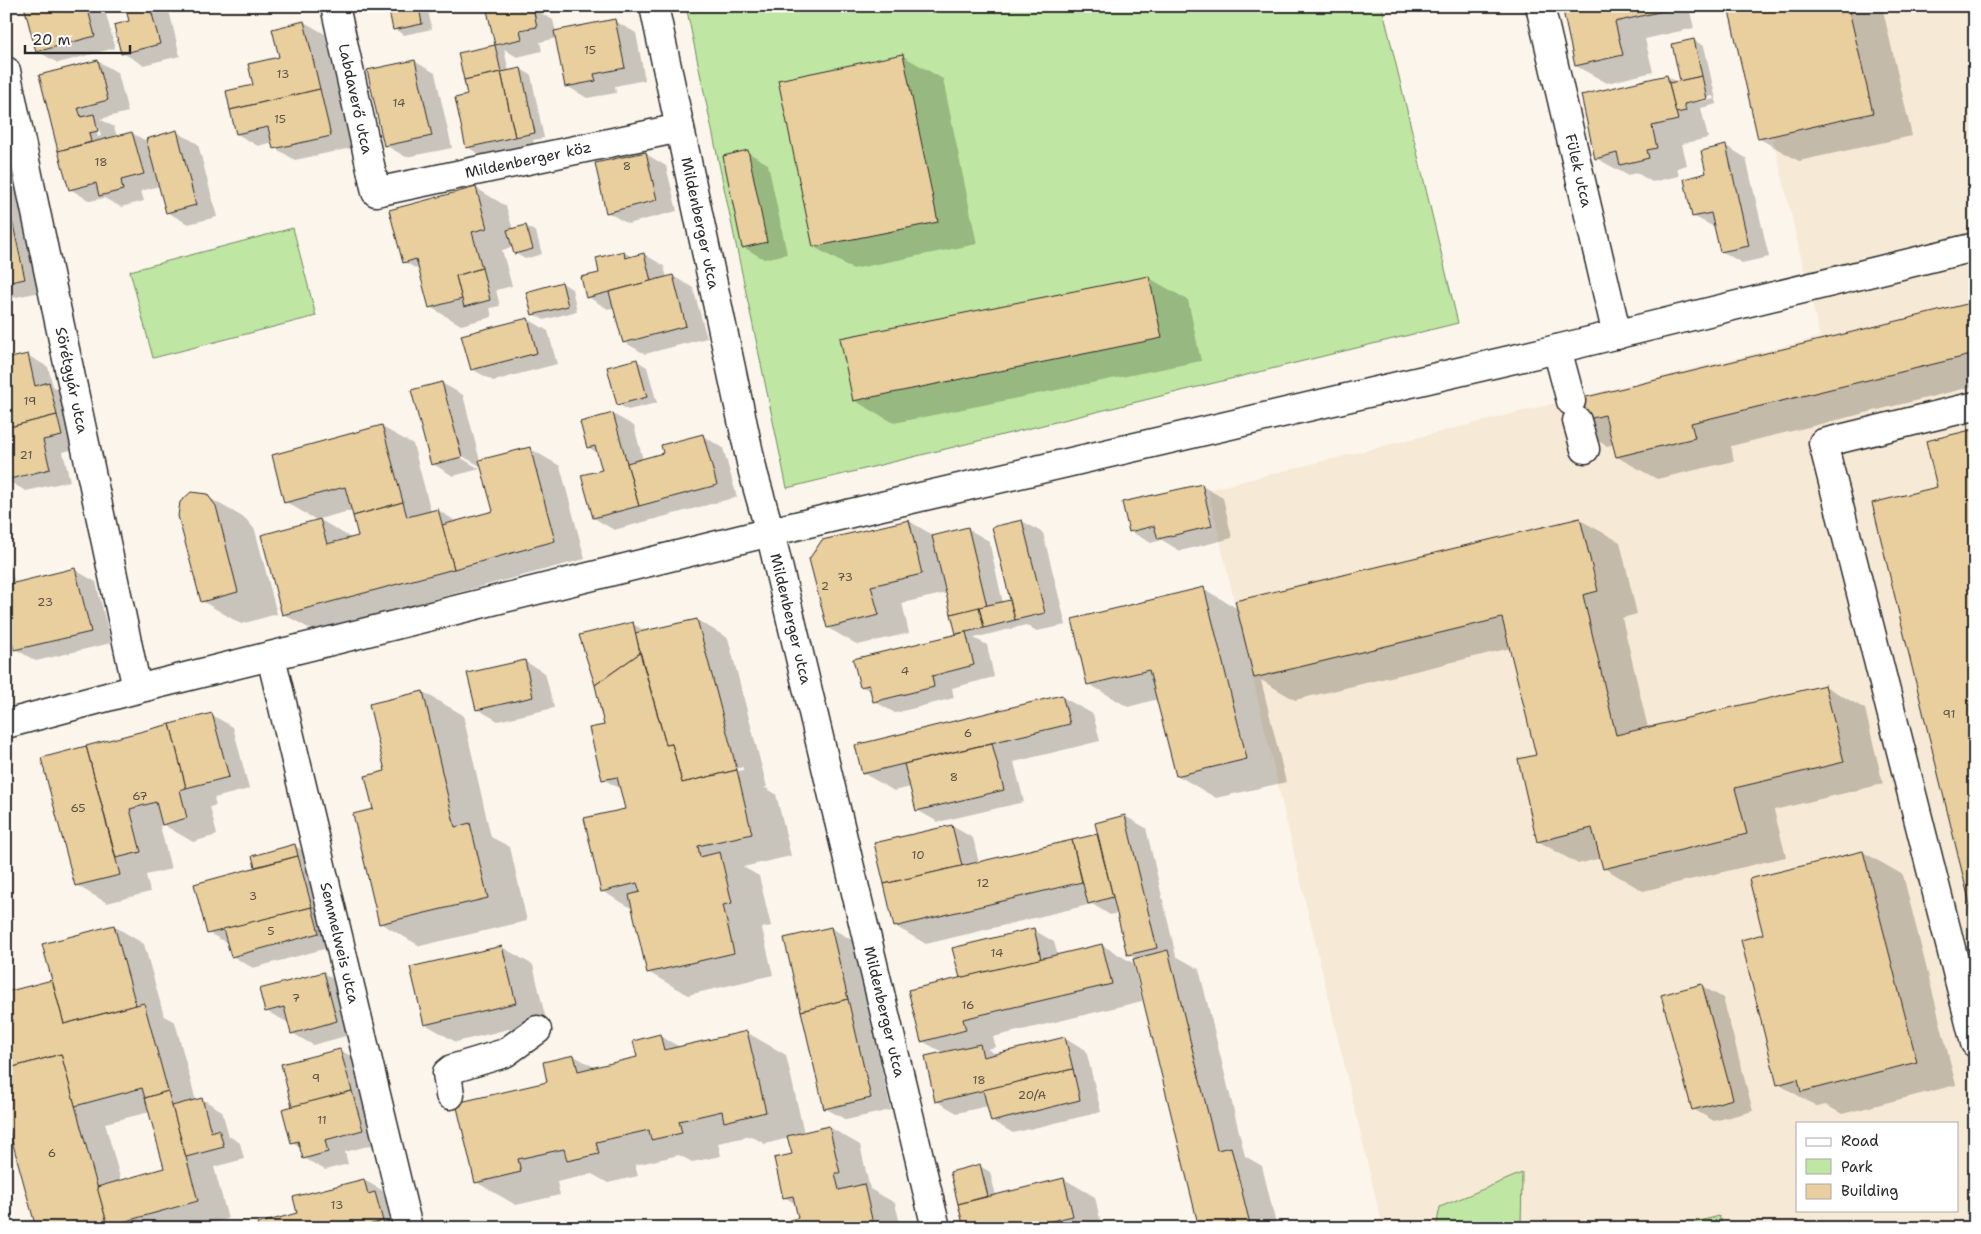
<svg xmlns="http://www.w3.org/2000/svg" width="1981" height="1234" font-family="'Shantell Sans',sans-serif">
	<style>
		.built { fill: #f6e9d5; fill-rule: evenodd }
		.green { fill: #bfe6a2; stroke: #758866 }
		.shadow { fill: #0003; fill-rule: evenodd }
		.building { fill: #e9ce9e; stroke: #2b2b2b }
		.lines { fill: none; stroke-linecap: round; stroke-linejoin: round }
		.minor-casing { stroke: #2b2b2b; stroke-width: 31 }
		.minor { stroke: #fff; stroke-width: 28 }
		.labels { text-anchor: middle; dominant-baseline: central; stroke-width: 5; stroke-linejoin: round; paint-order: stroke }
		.number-label { font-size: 12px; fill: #5a5448 }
		.street-label { font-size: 15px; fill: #2b2b2b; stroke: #fff }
	</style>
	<rect width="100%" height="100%" fill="#fbf5ec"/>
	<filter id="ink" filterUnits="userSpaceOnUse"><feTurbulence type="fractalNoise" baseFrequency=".02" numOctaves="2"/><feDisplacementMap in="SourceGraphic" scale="10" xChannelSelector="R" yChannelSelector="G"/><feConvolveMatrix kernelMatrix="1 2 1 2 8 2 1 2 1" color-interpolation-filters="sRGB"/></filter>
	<g filter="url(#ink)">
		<!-- built -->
		<path class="built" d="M1742 6H1975V1228H1383L1208 490 1820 337ZM1797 1123H1957V1210H1797Z"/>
		<!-- green -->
		<g class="green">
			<path d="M686 6H1382L1458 323 787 488Z"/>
			<path d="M293 228 316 316 153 358 130 271Z"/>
			<path d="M1522 1173 1521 1228H1436L1440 1207Z"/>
			<path d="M1719 1216 1723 1228H1674Z"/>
		</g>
		<!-- shadow -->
		<g class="shadow">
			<path d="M26 6H104L115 48 58 63 37 51Z"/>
			<path d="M127 6H168L180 56 143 65 123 53 131 22Z"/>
			<path d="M389 6H427L432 29 404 35 394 29Z"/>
			<path d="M487 6H543L536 8 537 11 553 20 556 32 615 21 636 33 645 80 615 86 616 93 587 98 567 86 557 38 540 42 542 51 517 57 504 49 509 72 521 69 531 75 544 138 533 140 535 148 488 159 467 147 468 96 459 54 496 46Z"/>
			<path d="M1563 6H1699V10L1690 12 1694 28 1645 39 1653 72 1607 83 1576 66Z"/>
			<path d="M1729 6H1882L1912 136 1799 161 1760 139Z"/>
			<path d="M304 22 325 34 351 148 295 160 275 148 273 142 258 146 237 134 254 86 281 58Z"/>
			<path d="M1693 40 1704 46 1717 104 1701 108 1708 138 1682 144 1687 165 1677 168 1679 176 1652 182 1637 173 1627 175 1596 158 1667 76 1679 83 1682 82ZM1713 96 1714 99 1699 102V99Z"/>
			<path d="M903 56 943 79 977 244 853 269 814 247Z"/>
			<path d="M98 61 118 73 128 112 100 119 114 127 117 137 132 133 148 142 177 132 198 144 217 217 188 224 167 212 160 186 141 191 144 201 121 207 104 198 90 201 70 189 40 76ZM95 125H98L101 136 98 137Z"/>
			<path d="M414 61 435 73 452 148 406 157 385 145Z"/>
			<path d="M1726 146 1746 158 1769 257 1742 263 1721 251 1716 228 1693 216 1708 174Z"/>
			<path d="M747 152 768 164 787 254 764 259 743 247Z"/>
			<path d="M6 154 27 166 46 291 6 299Z"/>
			<path d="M646 154 666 166 677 211 628 224 607 212Z"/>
			<path d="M476 188 506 206 513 230 526 226 536 232 542 254 525 259 515 253 513 247 502 250 512 286 496 290 500 306 490 308 492 317 461 325 430 307 421 271 404 262Z"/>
			<path d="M624 252 632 257 644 254 664 266 667 278 673 276 693 288 707 338 645 354 624 342 615 307 608 309 588 297 601 273Z"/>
			<path d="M1149 278 1188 300 1201 361 894 423 855 401Z"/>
			<path d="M562 283 572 289 577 311 544 320 534 314Z"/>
			<path d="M1975 303V386L1731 446 1734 461 1657 479 1617 457 1614 444 1607 446 1568 423Z"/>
			<path d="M528 319 548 331 557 364 493 381 472 369Z"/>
			<path d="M27 355 48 367 53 386 69 396 82 447 63 452 70 481 26 491 6 480Z"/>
			<path d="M637 361 647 367 657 403 628 410 618 404Z"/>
			<path d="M442 383 463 395 480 461 529 448 560 466 585 559 314 631 283 614 318 521 286 502 382 427 413 444 431 512 438 510 457 522 495 512 482 467 457 453 456 455 480 469 453 476 433 464ZM353 510 360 536 351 538 319 519Z"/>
			<path d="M613 414 634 426 643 460 665 454 703 436 723 448 737 497 614 530 594 518 603 471 598 453 588 447Z"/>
			<path d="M1202 486 1223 498 1232 538 1180 551 1162 540 1151 543 1130 531Z"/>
			<path d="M206 496 246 519 255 530 277 614 241 624 202 601Z"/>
			<path d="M1580 520 1620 542 1637 614 1622 618 1648 728 1825 686 1865 709 1883 784 1774 810 1786 857 1643 891 1604 868 1601 858 1578 864 1538 841 1537 756 1511 648 1295 700 1261 680 1286 782 1216 798 1177 775 1158 699 1128 707 1089 684 1204 589 1238 609Z"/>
			<path d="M909 521 936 537 968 529 989 541 1003 603 1012 602 1022 521 1043 533 1066 625 1037 631 1026 625 974 638 987 645 994 677 952 688 954 698 895 713 874 701 872 692 861 686 958 635 947 593 902 603 909 633 858 645 828 628Z"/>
			<path d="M6 552 15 584 75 570 96 582 111 643 36 661 15 649 6 613Z"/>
			<path d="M697 620 728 638 767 787H764L776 794 791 856 743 867 759 876 771 926 762 928 773 975 688 995 648 972 633 909 602 891 626 810 622 790 603 779 605 726 633 624 647 632ZM743 767V770L714 777V774Z"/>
			<path d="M524 661 545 673 554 708 498 721 477 709Z"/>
			<path d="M423 692 463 715 491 837 510 847 527 921 420 946 380 923 375 810 386 772Z"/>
			<path d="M1062 697 1093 714 1100 741 1014 762 1024 802 938 822 917 810 911 787 894 791 863 773Z"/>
			<path d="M212 715 233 727 249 789 214 798 216 805 210 807 217 835 193 842 164 825 160 826 171 869 146 875 150 892 107 903 76 885 42 759Z"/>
			<path d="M1125 816 1146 828 1176 956 1199 969 1245 1156 1262 1166 1277 1228H1200L1137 959 1128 954 1118 913 1110 915 1092 904 926 944 895 926 952 826 973 838 979 863 1099 834Z"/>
			<path d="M295 846 305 852 339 945 253 968 232 956 229 944 209 933 259 868 256 867Z"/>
			<path d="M1863 852 1903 875 1956 1085 1842 1114 1826 1105 1818 1107 1778 1084 1765 935Z"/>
			<path d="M114 926 144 944 164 1016 175 1022 196 1101 202 1099 222 1111 229 1136 240 1143 244 1159 214 1167 228 1219 194 1228H37L54 980ZM150 1112 165 1169 121 1181 105 1123Z"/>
			<path d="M831 928 852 940 891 1110 846 1120 825 1108Z"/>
			<path d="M1034 930 1054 942 1058 956 1102 945 1133 963 1142 1001 993 1037 996 1047 987 1049 997 1055 1065 1038 1086 1050 1101 1112 1013 1133 992 1121 988 1106 957 1113 936 1101 944 1053 922 1041 961 979Z"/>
			<path d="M502 947 533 965 546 1020 456 1042 425 1024Z"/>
			<path d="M323 973 344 985 357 1033 313 1045 292 1033 289 1023 266 1011Z"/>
			<path d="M1702 986 1723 998 1753 1111 1714 1121 1693 1109Z"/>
			<path d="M746 1032 786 1055 804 1133 829 1127 860 1145 870 1189 895 1203 901 1228H792L799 1219 796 1204 784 1197 794 1155 789 1138 765 1144 751 1136 718 1143 721 1156 692 1162 679 1155 635 1165 638 1176 608 1183 592 1174 557 1182 560 1195 516 1205 476 1182 549 1082 574 1056 596 1068 639 1058 660 1036 680 1047Z"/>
			<path d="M340 1050 361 1062 383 1142 345 1152 348 1164 325 1170 304 1158 301 1147 292 1142 294 1108Z"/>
			<path d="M980 1166 990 1172 996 1196 1064 1179 1095 1197 1102 1228H965L951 1173Z"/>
			<path d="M364 1180 385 1192 387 1201 396 1206 402 1228H259L299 1214Z"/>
			<path d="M6 1189 17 1228H6Z"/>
		</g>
		<!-- building -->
		<g class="building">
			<path d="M24 6H87L95 36 36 52Z"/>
			<path d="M125 6H150L160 44 121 54 114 25 129 21Z"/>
			<path d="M388 6H419L422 24 393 30Z"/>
			<path d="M486 6H518L519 10 533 7 537 27 520 30 522 39 495 45Z"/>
			<path d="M1562 6H1662L1663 11 1615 22 1623 55 1575 66Z"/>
			<path d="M1662 6H1682L1663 11Z"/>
			<path d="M1728 6H1848L1873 113 1758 139Z"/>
			<path d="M615 19 625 68 594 74 596 81 565 87 554 31Z"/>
			<path d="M304 21 320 89 230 110 226 91 253 85 248 64 279 57 272 29Z"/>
			<path d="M1694 39 1702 76 1680 81 1672 44Z"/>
			<path d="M495 45 501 72 464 80 458 53Z"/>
			<path d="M903 54 938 222 813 247 778 80Z"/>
			<path d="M98 60 108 100 78 108 81 117 94 114 98 131 89 133 91 142 58 151 39 75Z"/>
			<path d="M415 60 432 136 384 146 367 70Z"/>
			<path d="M521 68 535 133 515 137 501 72Z"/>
			<path d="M501 72 515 137 466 148 455 98 467 95 464 80Z"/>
			<path d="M1667 75 1678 120 1652 126 1657 148 1647 150 1649 158 1620 165 1617 153 1595 159 1581 95Z"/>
			<path d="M1702 76 1707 99 1684 104 1686 111 1676 113 1669 83Z"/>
			<path d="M320 89 331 136 273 149 268 127 236 134 230 110Z"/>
			<path d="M177 130 196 205 166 213 146 139Z"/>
			<path d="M132 132 144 174 121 180 123 190 99 196 96 183 69 190 58 151Z"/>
			<path d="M1726 145 1749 246 1720 252 1711 213 1692 217 1684 179 1706 173 1701 151Z"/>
			<path d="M748 150 767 242 742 248 723 156Z"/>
			<path d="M646 152 657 200 606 213 595 163Z"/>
			<path d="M476 187 487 228 472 232 482 268 456 276 462 299 429 308 416 259 403 263 389 210Z"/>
			<path d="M6 193 12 220 6 221Z"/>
			<path d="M12 220 25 279 6 283V221Z"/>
			<path d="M526 225 533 249 514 254 507 230Z"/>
			<path d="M624 251 625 258 644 253 651 281 586 298 581 277 599 273 596 258Z"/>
			<path d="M482 268 490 300 464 307 456 276Z"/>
			<path d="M673 275 686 326 623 343 609 292Z"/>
			<path d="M1149 276 1162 338 853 401 840 338Z"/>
			<path d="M562 282 568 306 532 315 526 292Z"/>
			<path d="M1975 302V354L1691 423 1695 438 1616 457 1605 415 1567 424 1562 403Z"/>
			<path d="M528 318 537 353 471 370 461 335Z"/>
			<path d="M28 354 35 386 49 382 57 415 6 428V359Z"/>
			<path d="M637 359 647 397 617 405 607 367Z"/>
			<path d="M442 382 462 457 431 465 411 390Z"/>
			<path d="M613 413 639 506 593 518 581 475 602 470 595 446 587 448 580 422Z"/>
			<path d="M57 415 62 436 43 440 50 469 6 480V428Z"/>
			<path d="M382 425 403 502 353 516 345 487 284 503 272 455Z"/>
			<path d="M1975 429V925L1872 503 1937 487 1926 441Z"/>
			<path d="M703 434 717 485 639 506 627 463 663 453 661 445Z"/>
			<path d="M530 447 555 541 454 569 442 525 493 511 479 460Z"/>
			<path d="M1202 484 1212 526 1158 539 1154 526 1129 532 1122 502Z"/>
			<path d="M191 492 207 494 216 506 238 592 201 602 178 516 180 502Z"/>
			<path d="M403 502 407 517 438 509 454 569 282 615 261 535 320 519 327 544 358 536 353 516Z"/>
			<path d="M1580 518 1598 591 1583 595 1616 735 1825 685 1844 762 1735 788 1747 834 1603 869 1592 828 1537 842 1518 759 1536 755 1502 618 1254 678 1235 601Z"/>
			<path d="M909 520 922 574 871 586 879 615 827 628 809 559 822 540Z"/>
			<path d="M1022 520 1045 613 1015 620 992 527Z"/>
			<path d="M968 527 987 606 951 614 932 536Z"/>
			<path d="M75 568 91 632 14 650 6 618V585Z"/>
			<path d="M1204 587 1247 759 1176 776 1149 670 1087 685 1072 619Z"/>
			<path d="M1010 600 1015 620 984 628 979 607Z"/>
			<path d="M979 607 984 628 956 634 951 614Z"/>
			<path d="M697 619 737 770 682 783 672 744 666 745 635 633Z"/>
			<path d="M633 622 640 653 595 685 579 635Z"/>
			<path d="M966 632 974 665 932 676 934 687 873 702 869 685 860 687 853 659Z"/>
			<path d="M640 653 666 745 672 744 682 783 737 770 752 834 698 846 700 857 720 852 732 903 723 905 734 953 647 973 629 895 640 892 637 883 601 892 584 818 625 809 617 777 602 780 589 728 604 725 595 685Z"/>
			<path d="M525 660 533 697 476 710 467 673Z"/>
			<path d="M423 691 455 827 470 823 488 898 379 924 353 814 373 809 365 776 385 771 369 704Z"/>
			<path d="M1062 695 1070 724 862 774 855 745Z"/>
			<path d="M212 713 229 777 186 788 170 724Z"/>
			<path d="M170 724 186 788 180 790 187 818 162 825 156 802 130 809 141 852 116 858 86 746Z"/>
			<path d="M992 743 1004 790 916 811 904 764Z"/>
			<path d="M86 746 120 875 75 886 41 758Z"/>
			<path d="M1125 815 1157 948 1127 955 1095 823Z"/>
			<path d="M952 825 962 866 884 884 874 843Z"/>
			<path d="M1097 834 1113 897 1088 904 1072 840Z"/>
			<path d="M1072 840 1082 882 894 927 884 884Z"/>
			<path d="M295 844 298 856 255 867 252 856Z"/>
			<path d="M1863 851 1917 1062 1801 1092 1798 1079 1777 1085 1741 940 1763 934 1749 879Z"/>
			<path d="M298 856 312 907 207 934 194 884Z"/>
			<path d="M312 907 319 933 231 957 223 929Z"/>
			<path d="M114 925 136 1005 64 1024 42 944Z"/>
			<path d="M831 927 848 999 801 1011 784 938Z"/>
			<path d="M1034 928 1041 959 960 978 952 948Z"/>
			<path d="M1102 944 1112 984 963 1019 966 1030 921 1042 908 990Z"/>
			<path d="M502 946 516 1003 424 1025 410 967Z"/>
			<path d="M1168 950 1217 1150 1231 1147 1251 1228H1199L1133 959Z"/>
			<path d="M324 972 337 1021 291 1034 284 1007 265 1012 259 989Z"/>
			<path d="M52 980 64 1024 144 1003 168 1091 145 1098 142 1088 75 1106 61 1054 6 1069V992Z"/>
			<path d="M1702 984 1733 1099 1692 1110 1661 995Z"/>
			<path d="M848 999 871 1098 824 1109 801 1011Z"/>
			<path d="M747 1031 766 1112 724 1122 722 1111 679 1121 682 1133 651 1140 649 1130 596 1142 599 1154 567 1161 564 1149 518 1159 521 1172 475 1183 456 1103 547 1082 543 1062 574 1055 578 1071 637 1057 633 1041 660 1034 664 1050Z"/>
			<path d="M1065 1037 1073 1069 935 1102 925 1056 980 1044 983 1057Z"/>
			<path d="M340 1049 352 1091 292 1107 281 1064Z"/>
			<path d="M61 1054 108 1226 99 1228H36L6 1119V1069Z"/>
			<path d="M1073 1069 1080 1100 991 1122 983 1090Z"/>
			<path d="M168 1091 198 1201 108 1226 97 1187 164 1168 145 1098Z"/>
			<path d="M352 1091 363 1130 325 1140 328 1152 303 1159 298 1141 291 1143 282 1109Z"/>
			<path d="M202 1098 211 1132 219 1129 224 1147 186 1157 172 1106Z"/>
			<path d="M829 1126 840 1173H835L839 1190 864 1184 874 1228H791L789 1220 798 1218 793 1196 783 1198 774 1158 792 1154 787 1136Z"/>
			<path d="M980 1164 988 1196 958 1204 950 1172Z"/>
			<path d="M1064 1178 1073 1216 1022 1228H964L958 1204Z"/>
			<path d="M364 1179 368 1194 375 1192 383 1221 357 1228H258L257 1224 297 1213 293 1197Z"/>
			<path d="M383 1221 385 1228H357Z"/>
		</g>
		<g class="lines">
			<!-- minor casing -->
			<g class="minor-casing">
				<g id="minor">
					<path id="s1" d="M335 6 376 192 680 128"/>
					<path id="s2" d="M654 6 753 472 770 532 936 1228"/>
					<path id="s3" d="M1540 6 1617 335"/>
					<path id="s4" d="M6 71 137 689"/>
					<path d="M1557 349 1571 401"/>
					<path d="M1975 406 1823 443 1975 1043"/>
					<path d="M1577 421 1585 449"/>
					<path id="s5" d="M271 657 408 1228"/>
					<path d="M6 724 137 689 770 532 1557 349 1975 247"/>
					<path d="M450 1095 447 1073 452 1069 505 1053 537 1030"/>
				</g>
			</g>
			<!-- minor -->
			<use href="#minor" class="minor"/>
		</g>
	</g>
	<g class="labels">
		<!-- number labels -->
		<g class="number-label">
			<text x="590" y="50">15</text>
			<text x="283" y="74">13</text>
			<text x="399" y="103">14</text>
			<text x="280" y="119">15</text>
			<text x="101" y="162">18</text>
			<text x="627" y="166">8</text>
			<text x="30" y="401">19</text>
			<text x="26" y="455">21</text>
			<text x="845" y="577">73</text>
			<text x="825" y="586">2</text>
			<text x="45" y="602">23</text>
			<text x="905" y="671">4</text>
			<text x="1949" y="714">91</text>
			<text x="968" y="733">6</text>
			<text x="954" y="777">8</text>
			<text x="140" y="796">67</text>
			<text x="78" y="808">65</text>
			<text x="918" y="855">10</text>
			<text x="983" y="883">12</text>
			<text x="253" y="896">3</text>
			<text x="271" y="931">5</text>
			<text x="997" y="953">14</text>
			<text x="296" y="998">7</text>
			<text x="968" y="1005">16</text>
			<text x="316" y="1078">9</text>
			<text x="979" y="1080">18</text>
			<text x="1032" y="1095">20/A</text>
			<text x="322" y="1120">11</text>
			<text x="52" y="1153">6</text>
			<text x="337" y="1205">13</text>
		</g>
		<!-- street labels -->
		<g class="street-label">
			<text stroke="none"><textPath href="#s1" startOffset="95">Labdaverő utca</textPath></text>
			<text stroke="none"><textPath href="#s1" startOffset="346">Mildenberger köz</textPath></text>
			<text stroke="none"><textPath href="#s3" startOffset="169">Fülek utca</textPath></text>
			<text stroke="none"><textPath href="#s2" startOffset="222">Mildenberger utca</textPath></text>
			<text stroke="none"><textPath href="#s4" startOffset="316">Sörétgyár utca</textPath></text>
			<text stroke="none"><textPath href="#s2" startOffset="628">Mildenberger utca</textPath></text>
			<text stroke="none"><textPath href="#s5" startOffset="294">Semmelweis utca</textPath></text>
			<text stroke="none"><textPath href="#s2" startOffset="1032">Mildenberger utca</textPath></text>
		</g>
	</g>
	<!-- margin -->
	<rect width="1981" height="1234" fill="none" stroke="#fff" stroke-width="25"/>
	<rect x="12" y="12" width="1956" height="1209" fill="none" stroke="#2b2b2b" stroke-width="2" filter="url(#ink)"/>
	<!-- legend -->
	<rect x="1796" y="1122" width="162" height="90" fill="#ffffff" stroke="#aaaaaa"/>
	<rect x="1806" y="1138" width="25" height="8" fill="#ffffff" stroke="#aaaaaa"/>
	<text x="1841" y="1146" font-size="15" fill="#2b2b2b">Road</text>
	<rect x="1806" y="1159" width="25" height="15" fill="#bfe6a2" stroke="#aaaaaa"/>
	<text x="1841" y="1172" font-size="15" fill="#2b2b2b">Park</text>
	<rect x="1806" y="1184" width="25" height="15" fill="#e9ce9e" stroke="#aaaaaa"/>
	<text x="1841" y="1196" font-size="15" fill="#2b2b2b">Building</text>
	<!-- scale -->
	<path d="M25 45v8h105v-8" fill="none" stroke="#2b2b2b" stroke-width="2.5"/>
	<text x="32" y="45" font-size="15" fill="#2b2b2b" stroke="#ffffff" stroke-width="4" paint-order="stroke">20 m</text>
</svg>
